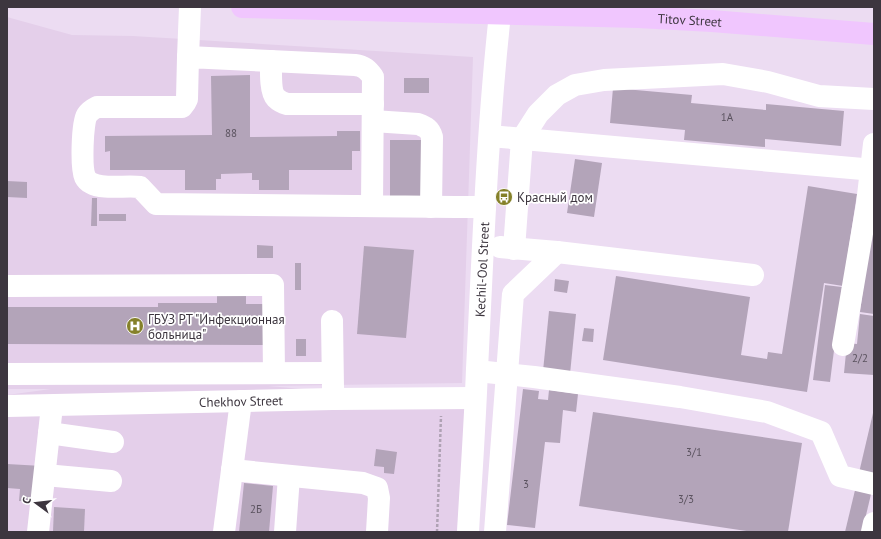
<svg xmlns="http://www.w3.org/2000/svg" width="881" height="539" font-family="'PT Sans',sans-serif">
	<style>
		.built { fill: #e4cfea }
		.building { fill: #b3a4b9 }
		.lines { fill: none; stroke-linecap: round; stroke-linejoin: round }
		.path { stroke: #afa2b4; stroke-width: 2.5; stroke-dasharray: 3 2; stroke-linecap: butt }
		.minor { stroke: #fff; stroke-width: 22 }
		.major { stroke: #f0c6fe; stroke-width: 22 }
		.labels { text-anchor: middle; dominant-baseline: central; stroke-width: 3.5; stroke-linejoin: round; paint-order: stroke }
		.number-label { font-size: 11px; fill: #5a525e }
		.street-label { font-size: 13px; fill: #3d363f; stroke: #fff }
		.poi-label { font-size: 13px; fill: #3d363f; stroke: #fff; text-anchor: start }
	</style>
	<rect width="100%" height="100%" fill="#ecdcf2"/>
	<!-- built -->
	<path class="built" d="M7 17 72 35 133 36 473 57 462 383 268 386 468 403 457 532H7V395L51 389H7Z"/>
	<!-- building -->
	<g class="building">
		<path d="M250 75V137L337 136V131H360V151H352V170H289V190H259V180H252V173L221 174V179H216V190H185V170H110V151L105 152V136L212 135 211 76Z"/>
		<rect x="404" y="78" width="25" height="15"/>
		<path d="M613 88 692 95 691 103 766 110V104L844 111 841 146 765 139V147L684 140 685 130 610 123Z"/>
		<rect x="390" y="140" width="33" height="57"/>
		<path d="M575 159 602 163 594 217 567 213Z"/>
		<path d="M7 181 27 182V198L7 197Z"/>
		<path d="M808 186 857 194 843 286 824 283 807 392 603 360 616 276 750 297 741 355 767 359 768 352 782 354Z"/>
		<path d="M92 198H97V226H91Z"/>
		<path d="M873 213H874V314L860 312Z"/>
		<rect x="99" y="214" width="27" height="7"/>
		<path d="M257 245 273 246V258H257Z"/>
		<path d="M364 246 414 250 406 338 357 334Z"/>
		<rect x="295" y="263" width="6" height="27"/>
		<path d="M555 279 569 281 567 293 554 291Z"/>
		<path d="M825 285 842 287 830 382 813 380Z"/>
		<path d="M217 296H246V304H263V345L7 344V307H158V303H217Z"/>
		<path d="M549 311 576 314 570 374 543 371Z"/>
		<path d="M860 314 874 316V375L844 373 847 343 857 344Z"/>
		<path d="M584 328 594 329 593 342 582 341Z"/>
		<rect x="296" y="339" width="10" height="17"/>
		<path d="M523 389 539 391 538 399 548 400 549 390 578 394 576 412 563 410 560 443 545 442 535 528 507 525Z"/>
		<path d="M593 412 802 443 788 532H753L579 506Z"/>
		<path d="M873 413 874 474 858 477Z"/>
		<path d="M376 449 397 452 394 474 384 473V467L374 466Z"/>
		<path d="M7 464 42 466 39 502 19 501 20 489 7 488Z"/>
		<path d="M244 483 273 486 269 532H239Z"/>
		<path d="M856 486 872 490 862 532H845Z"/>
		<path d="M54 507 85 509 84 532H53Z"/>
	</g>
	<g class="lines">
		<!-- path -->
		<path class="path" d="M437 532 441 416"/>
		<!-- minor -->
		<g class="minor">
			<path d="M188 57 190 7"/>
			<path d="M271 61C271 70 270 92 276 98 279 101 283 103 287 104H373"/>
			<path d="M373 121 418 124C426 127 430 129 432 137L431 207"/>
			<path d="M490 136 874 170"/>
			<path d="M372 206 373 77C368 70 364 66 355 65L188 57 187 99 185 103 182 107H97C93 109 89 112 87 115 82 123 81 168 85 177 86 179 89 182 91 183 103 190 126 185 140 187L156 204 456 207H485"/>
			<path d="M500 247 557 252 753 275"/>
			<path d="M514 249 522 139 538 114 557 95 575 85 604 80 723 74 768 82 819 96 874 99"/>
			<path d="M7 286 273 285 274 373"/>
			<path d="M332 321 333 388"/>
			<path d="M843 345 867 204 874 144"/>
			<path d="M477 371 534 377 680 397 767 412 821 432 840 476 874 484"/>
			<path d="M7 374 332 373"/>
			<path id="s1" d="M7 406 333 399 475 398"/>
			<path d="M49 433 113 442"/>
			<path d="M232 470 363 483 377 488 379 498 377 532"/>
			<path d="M45 475 111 481"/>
			<path d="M38 532 52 406"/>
			<path d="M224 532 241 401"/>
			<path d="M285 532 289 476"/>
			<path id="s2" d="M468 532C471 478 475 424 477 369 483 251 487 132 500 14L503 7"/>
			<path d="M495 532 513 294 557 252"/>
			<path d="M872 532 874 523"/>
		</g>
		<!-- major -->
		<path class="major" id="s3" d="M242 7 638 17 712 21 874 34"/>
	</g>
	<!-- icons -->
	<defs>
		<g id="bus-disc" transform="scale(0.9)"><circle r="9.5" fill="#85812a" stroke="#fff"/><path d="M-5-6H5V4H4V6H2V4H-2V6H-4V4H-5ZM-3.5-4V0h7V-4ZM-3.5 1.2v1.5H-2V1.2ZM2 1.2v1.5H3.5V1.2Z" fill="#fff"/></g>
		<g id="hospital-disc" transform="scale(0.9)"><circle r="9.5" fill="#85812a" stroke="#fff"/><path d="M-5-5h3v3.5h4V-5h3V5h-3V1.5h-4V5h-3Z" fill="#fff"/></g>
	</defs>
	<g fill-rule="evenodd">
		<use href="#bus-disc" x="504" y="197"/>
		<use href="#hospital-disc" x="135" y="326"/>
	</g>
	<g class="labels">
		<!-- number labels -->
		<g class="number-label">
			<text x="727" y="117">1А</text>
			<text x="231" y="133">88</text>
			<text x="860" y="358">2/2</text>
			<text x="694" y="452">3/1</text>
			<text x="526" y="484">3</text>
			<text x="686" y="499">3/3</text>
			<text x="256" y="509">2Б</text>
		</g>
		<!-- street labels -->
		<g class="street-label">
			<text stroke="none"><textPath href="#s3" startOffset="448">Titov Street</textPath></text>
			<text stroke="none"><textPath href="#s2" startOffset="263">Kechil-Ool Street</textPath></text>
			<text stroke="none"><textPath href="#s1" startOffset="234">Chekhov Street</textPath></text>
		</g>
		<!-- poi labels -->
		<g class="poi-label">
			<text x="517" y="197">Красный дом</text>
			<text x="148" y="319">ГБУЗ РТ "Инфекционная<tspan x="148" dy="15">больница"</tspan></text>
		</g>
	</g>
	<!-- border -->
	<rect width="881" height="539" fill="none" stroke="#3d363f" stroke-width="16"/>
	<!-- north arrow -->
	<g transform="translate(36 503) rotate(285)" stroke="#ffffff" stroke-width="3" paint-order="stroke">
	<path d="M0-3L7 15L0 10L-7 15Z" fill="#3d363f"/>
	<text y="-6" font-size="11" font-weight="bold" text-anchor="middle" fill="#3d363f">С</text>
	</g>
</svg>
